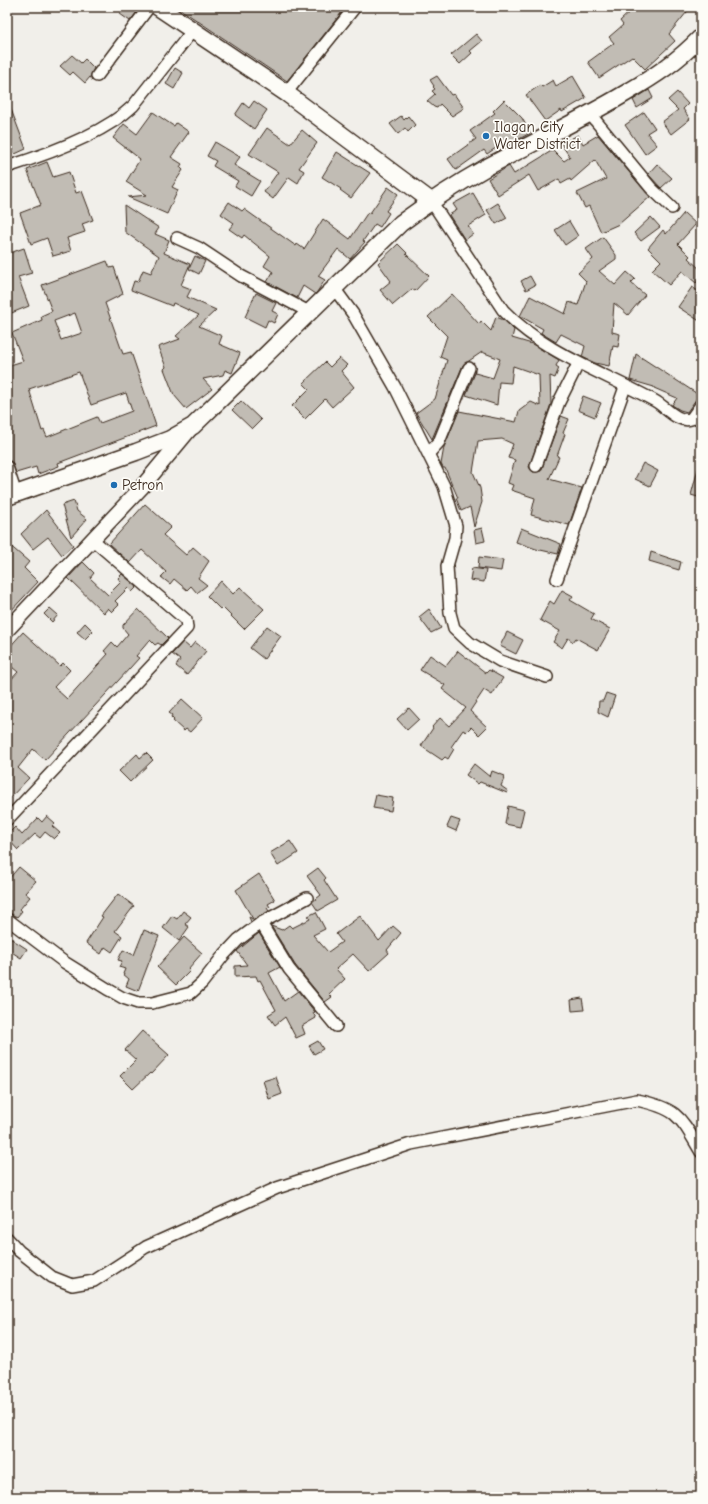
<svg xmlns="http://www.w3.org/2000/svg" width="708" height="1504" font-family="'Comic Neue',sans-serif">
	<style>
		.building { fill: #c1bcb4; stroke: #3b2a1e; fill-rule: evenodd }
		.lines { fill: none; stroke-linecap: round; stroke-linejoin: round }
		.minor-casing { stroke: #3b2a1e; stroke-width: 14 }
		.tertiary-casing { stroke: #3b2a1e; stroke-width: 17 }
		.secondary-casing { stroke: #3b2a1e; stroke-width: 19 }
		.minor { stroke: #fdfcf7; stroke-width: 11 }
		.tertiary { stroke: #fdfcf7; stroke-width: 14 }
		.secondary { stroke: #fdfcf7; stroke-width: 16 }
		.poi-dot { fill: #1f6fb2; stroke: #fdfcf7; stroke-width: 1.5 }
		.labels { text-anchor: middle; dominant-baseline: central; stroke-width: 3.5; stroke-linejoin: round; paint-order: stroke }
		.poi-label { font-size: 15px; fill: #3b2a1e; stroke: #fdfcf7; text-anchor: start }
	</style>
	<rect width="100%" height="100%" fill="#f1efea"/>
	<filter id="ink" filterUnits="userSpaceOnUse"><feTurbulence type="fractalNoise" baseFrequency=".025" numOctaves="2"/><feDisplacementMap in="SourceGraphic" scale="8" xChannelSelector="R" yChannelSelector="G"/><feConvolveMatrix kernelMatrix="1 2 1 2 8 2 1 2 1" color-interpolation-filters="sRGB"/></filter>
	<g filter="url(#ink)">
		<!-- building -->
		<g class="building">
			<path d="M125 7H130L137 12 130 21 120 14Z"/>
			<path d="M177 7H346L287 81Z"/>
			<path d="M635 7H691L669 34 675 41 645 69 632 56 599 78 588 62 614 43 609 37 623 25 620 21Z"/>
			<path d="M476 34 482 41 470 51 472 53 460 64 451 55Z"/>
			<path d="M72 55 81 63 85 59 94 68 90 77 85 83 73 72 70 75 60 66Z"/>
			<path d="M175 68 183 73 174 89 166 84Z"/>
			<path d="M437 76 451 95 454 94 464 108 452 116 440 104 437 108 434 107 427 101 435 94 432 91 435 89 433 87 434 86 430 80Z"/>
			<path d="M573 76 586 98 562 112 561 110 545 121 526 95 540 85 542 87 553 80 556 86Z"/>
			<path d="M649 90 653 98 637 108 633 100Z"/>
			<path d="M677 92 688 104 683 109 690 119 671 134 662 122 678 110 668 100Z"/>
			<path d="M504 100 522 118 530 133 505 147 503 143 487 154 484 150 456 170 448 159 476 139 470 131 495 113 493 111Z"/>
			<path d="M254 101 267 110 254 129 235 115 243 103 249 108Z"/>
			<path d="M7 104H9L26 149 15 154 7 139Z"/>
			<path d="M153 112 172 125 174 126 176 123 189 132 171 157 182 164 180 167 183 170 172 187 178 190 167 214 128 197 147 195 126 182 140 159 113 138 124 124 137 134Z"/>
			<path d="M644 112 655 128 647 133 657 145 645 154 625 125Z"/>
			<path d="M401 116 404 120 408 116 415 125 408 132 405 128 398 134 390 124Z"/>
			<path d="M267 128 290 144 302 130 317 143 299 168 304 171 298 183 289 177 273 199 264 192 278 172 249 154Z"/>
			<path d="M578 135 583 144 598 135 650 197 619 224 601 232 589 206 585 208 577 193 606 179 595 160 571 181 570 179 561 184 559 179 538 191 529 175 498 195 488 179 509 166 514 174 553 150 564 161 570 157 561 144Z"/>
			<path d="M215 142 240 157 234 165 260 181 251 196 235 186 238 181 213 166 216 161 207 156Z"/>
			<path d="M337 152 370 173 351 198 340 190 341 189 322 177Z"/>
			<path d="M47 162 53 177 69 172 76 193 82 191 93 220 82 224 85 232 67 238 71 251 53 256 47 238 31 244 20 213 41 205 27 170Z"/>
			<path d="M657 164 672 178 661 188 648 174Z"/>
			<path d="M388 187 398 194 386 211 389 213 380 227 375 224 363 241 365 242 350 259 338 249 318 276 325 280 317 292 315 294 303 286 297 298 267 282 273 272 264 266 270 256 244 235 242 238 229 229 234 223 221 214 229 202 242 211 244 209 296 246 297 244 304 249 323 219 350 239 368 212 370 213Z"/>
			<path d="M473 193 486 215 468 226 473 234 465 240 449 215 457 210 453 204Z"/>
			<path d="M498 203 507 218 496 224 487 210Z"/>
			<path d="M124 205 159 228 155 234 169 240 164 253 190 264 181 285 191 289 187 297 216 310 199 326 222 336 219 344 240 353 232 373 225 370 223 375 203 379 212 389 186 409 174 395 164 369 166 367 158 347 180 339 176 336 199 315 173 303 172 306 131 290 134 281 138 282 143 270 151 273 159 256 125 232Z"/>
			<path d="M684 213 696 224 678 244 690 256 688 258 701 270V277L696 283 682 271 669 285 652 270 661 261 648 248 663 230 666 234Z"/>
			<path d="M651 217 660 227 641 241 634 233Z"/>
			<path d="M569 221 578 236 565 245 555 230Z"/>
			<path d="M603 237 616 255V259L599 271 615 285 627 272 635 279 631 283 645 295 628 315 614 303 612 332 620 334 618 347 613 346 609 366 595 363 582 357 585 346 561 334 556 342 541 333 543 329 520 316 530 296 565 314 569 302 578 305 586 281 578 273 593 259 586 249Z"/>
			<path d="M398 244 407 253 406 254 429 276 415 291 412 289 393 305 380 290 391 281 378 263Z"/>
			<path d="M24 248 32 273 18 277 29 306 9 314 7 309V254Z"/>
			<path d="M195 256 205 261 199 274 189 269Z"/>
			<path d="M107 261 110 268 114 267 123 294 105 303 123 354 131 352 156 426 58 463 59 466 38 474 36 467 16 473 12 462 7 460V366L23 361 12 333 42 320 41 316 52 311 42 285ZM75 313 82 333 61 340 54 321ZM79 372 91 405 126 393 132 411 100 423 97 417 47 437 44 430 42 431 29 389Z"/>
			<path d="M530 276 535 285 526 290 521 281Z"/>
			<path d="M692 287 701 293V322L678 307Z"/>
			<path d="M256 293 276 303 272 311 278 314 274 323 268 320 265 327 245 317Z"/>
			<path d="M452 294 479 324 481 321 491 331 496 317 504 320 514 330 512 338 532 344 559 360 556 366 559 368 555 378 550 376 551 404 529 467 533 472 541 471 561 416 569 419 563 433 565 434 557 456 559 457 549 479 582 488 569 525 531 515 535 498 511 490 513 485 508 483 515 460 508 458 513 444 502 439 478 441 473 472 480 488 482 502 474 527 470 507 461 511 456 498H458L445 468H443L441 464 444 447 459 411 516 422 519 411 531 402 540 406 539 375 513 366 511 383 499 382 497 405 466 395 475 373 493 378 500 359 482 352 463 365 432 439 416 413 435 399 447 360 440 357 447 336 428 317Z"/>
			<path d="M636 354 699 395 687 412 680 410 672 405 677 398 654 388V387L630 380Z"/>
			<path d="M339 358 347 365 341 371 354 387 332 407 325 399 305 419 292 406 309 389 303 383 325 362 330 367Z"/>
			<path d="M583 396 601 403 595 417 578 410Z"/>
			<path d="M241 401 261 420 252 429 232 410Z"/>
			<path d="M643 463 658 471 650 486 635 479Z"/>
			<path d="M698 469H701V498L691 495Z"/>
			<path d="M74 501 77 511 87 519 71 537 62 505Z"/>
			<path d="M145 504 171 527 163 535 186 555 193 547 209 561 198 578 207 585 197 593 191 586 187 590 174 579 170 584 161 577 166 572 142 550 130 563 109 544Z"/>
			<path d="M46 510 73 545 62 555 48 537 33 549 21 534Z"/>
			<path d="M482 528 485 541 476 543 474 530Z"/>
			<path d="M521 528 561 544 558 554 536 549 516 542Z"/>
			<path d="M7 543 29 562 24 568 38 582 7 615Z"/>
			<path d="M651 552 681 562 679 570 649 561Z"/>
			<path d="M479 557 503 560 501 571 478 568Z"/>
			<path d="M83 562 94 573 90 578 108 595 121 582 118 578 122 574 137 587 132 592 128 588 115 601 119 605 112 612 108 608 104 613 68 578Z"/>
			<path d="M472 568 486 570 484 582 470 580Z"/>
			<path d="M221 581 233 594 240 587 264 609 244 629 222 607 220 609 207 596Z"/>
			<path d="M562 590 573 596 570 600 594 614 591 619 610 629 598 650 576 638 573 642 568 638 562 648 553 642 560 631 540 620 550 601 554 604Z"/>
			<path d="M50 608 58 615 52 622 44 614Z"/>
			<path d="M138 609 168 638 161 645 158 643 155 645 150 640 136 656 139 658 130 668 45 760 33 749 18 768 29 778 7 801V684L18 672 7 663V650L23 632 60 666 63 663 70 670 54 687 67 699 108 654 104 651 112 642 117 647 128 634 123 628V625Z"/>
			<path d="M429 609 441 628 431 633 419 617Z"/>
			<path d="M85 623 93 631 85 639 77 632Z"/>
			<path d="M267 626 281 636 264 659 250 648Z"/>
			<path d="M507 632 523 640 516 654 500 646Z"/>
			<path d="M183 642 190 648 195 642 206 651 187 675 176 666 180 660 172 654Z"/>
			<path d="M458 651 486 673 489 670 503 678 492 695 484 690 470 711 487 727 479 735 471 727 466 732 463 730 451 747 454 749 448 759 445 757 442 760 421 746 433 728 432 727 440 718 449 726 466 708 442 689 445 685 420 670 430 655 446 666Z"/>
			<path d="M606 693 615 696 608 717 598 712 599 701H603Z"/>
			<path d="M182 699 203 718 190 732 186 729 184 731 173 721 174 720 171 717 172 715 169 713Z"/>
			<path d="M409 708 419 719 407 730 397 719Z"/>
			<path d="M146 753 153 760 130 782 119 771 137 754 140 758Z"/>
			<path d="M474 764 490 777 492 771 505 776 501 786 508 791 507 793 480 782 478 784 466 775Z"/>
			<path d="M376 795 393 798 391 811 373 808Z"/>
			<path d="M508 806 524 810 520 827 505 824Z"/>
			<path d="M47 816 55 823 52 826 60 833 54 839 45 832 40 838 35 834 18 850 7 838V835L15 827 22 835 38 818 42 822Z"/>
			<path d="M451 818 460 821 456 831 447 827Z"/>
			<path d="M290 841 298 853 278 866 270 853Z"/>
			<path d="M19 867 36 881 25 893 30 897 20 909 22 911 17 917 7 912V881Z"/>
			<path d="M318 868 326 878 324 880 337 900 318 911 312 902 321 895 307 876Z"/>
			<path d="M259 874 275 900 268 904 270 907 267 908 269 911 251 922 249 917 253 919 236 890Z"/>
			<path d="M118 894 134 906 115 931 122 936 112 952 105 947 101 954 86 943 103 917 101 916Z"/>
			<path d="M183 911 191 917 185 924 189 927 179 941 163 928 172 916 177 919Z"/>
			<path d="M316 912 325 929 313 935 328 952 342 942 336 934 360 916 379 941 393 926 401 933 387 950 389 953 369 971 353 954 336 969 345 979 329 994 332 997 325 1002 295 965 271 926 282 930 289 925 292 928 310 919 308 916Z"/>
			<path d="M144 930 159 936 138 991 126 986 129 979 123 974 125 969 119 967 122 961 118 960 123 950 134 955Z"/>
			<path d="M259 933 280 967 269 973 284 1001 298 991 315 1012 313 1013 316 1018 302 1026 305 1034 296 1038 285 1017 275 1025 268 1015 276 1010 260 980 258 981 256 976 235 977V966L247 965 237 951Z"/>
			<path d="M7 936 27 949 21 958 7 949Z"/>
			<path d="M184 937 202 953 188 969 190 971 176 985 157 967Z"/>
			<path d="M582 998 584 1010 572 1011 571 1000Z"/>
			<path d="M142 1031 169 1055 151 1074 150 1073 133 1089 120 1076 136 1060 125 1050Z"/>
			<path d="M318 1041 323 1049 314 1054 309 1046Z"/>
			<path d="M276 1077 282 1094 269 1099 263 1081Z"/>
		</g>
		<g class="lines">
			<!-- minor casing -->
			<g class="minor-casing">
				<g id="minor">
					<path d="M97 76 149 7"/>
					<path d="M286 93 355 7"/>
					<path d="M590 114 651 188 672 208"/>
					<path d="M7 167C45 155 105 133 133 106L193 30"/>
					<path d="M431 201 503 310C545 354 603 372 655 401 666 407 677 423 691 419L701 405"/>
					<path d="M177 238 199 248 241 276 309 312"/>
					<path d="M334 288 353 314 395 387 444 486 456 526 455 538 447 566 450 613 454 628 470 643 500 661 547 677"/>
					<path d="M429 453 439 442 469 368"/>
					<path d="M536 466 559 402 578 364"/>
					<path d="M7 467 16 494"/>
					<path d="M557 579 625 387"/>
					<path d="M7 820 187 628 186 620 93 540"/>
					<path d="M7 919 64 962 109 990 123 998 138 1003H152L191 993 202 983 223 956 238 940 261 923 307 898"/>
					<path d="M261 923 289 969 336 1026"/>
					<path d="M7 1238 19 1251 52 1277 72 1285 94 1281 146 1247 277 1188 411 1144 637 1100C679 1109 680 1117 701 1152"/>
				</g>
			</g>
			<!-- tertiary casing -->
			<g class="tertiary-casing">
				<path id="tertiary" d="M7 630 141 488 190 429"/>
			</g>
			<!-- secondary casing -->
			<g class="secondary-casing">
				<g id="secondary">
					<path d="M158 7 286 93 431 201"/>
					<path d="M7 497 136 452 170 439 193 426 401 223C428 203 457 184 487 167 534 142 581 120 626 93 655 76 678 61 701 37"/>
				</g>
			</g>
			<!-- minor -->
			<use href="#minor" class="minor"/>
			<!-- tertiary -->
			<use href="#tertiary" class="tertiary"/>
			<!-- secondary -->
			<use href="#secondary" class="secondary"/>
		</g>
	</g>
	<!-- markers -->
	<g class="poi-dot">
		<circle cx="486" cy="136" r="4"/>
		<circle cx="114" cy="485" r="4"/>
	</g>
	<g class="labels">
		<!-- poi labels -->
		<g class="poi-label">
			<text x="494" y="127">Ilagan City<tspan x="494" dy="17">Water District</tspan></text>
			<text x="122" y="485">Petron</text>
		</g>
	</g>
	<!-- margin -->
	<rect width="708" height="1504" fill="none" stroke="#fdfcf7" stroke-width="24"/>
	<rect x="12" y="12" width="684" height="1480" fill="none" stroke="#3b2a1e" stroke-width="1.5" filter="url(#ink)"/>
</svg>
